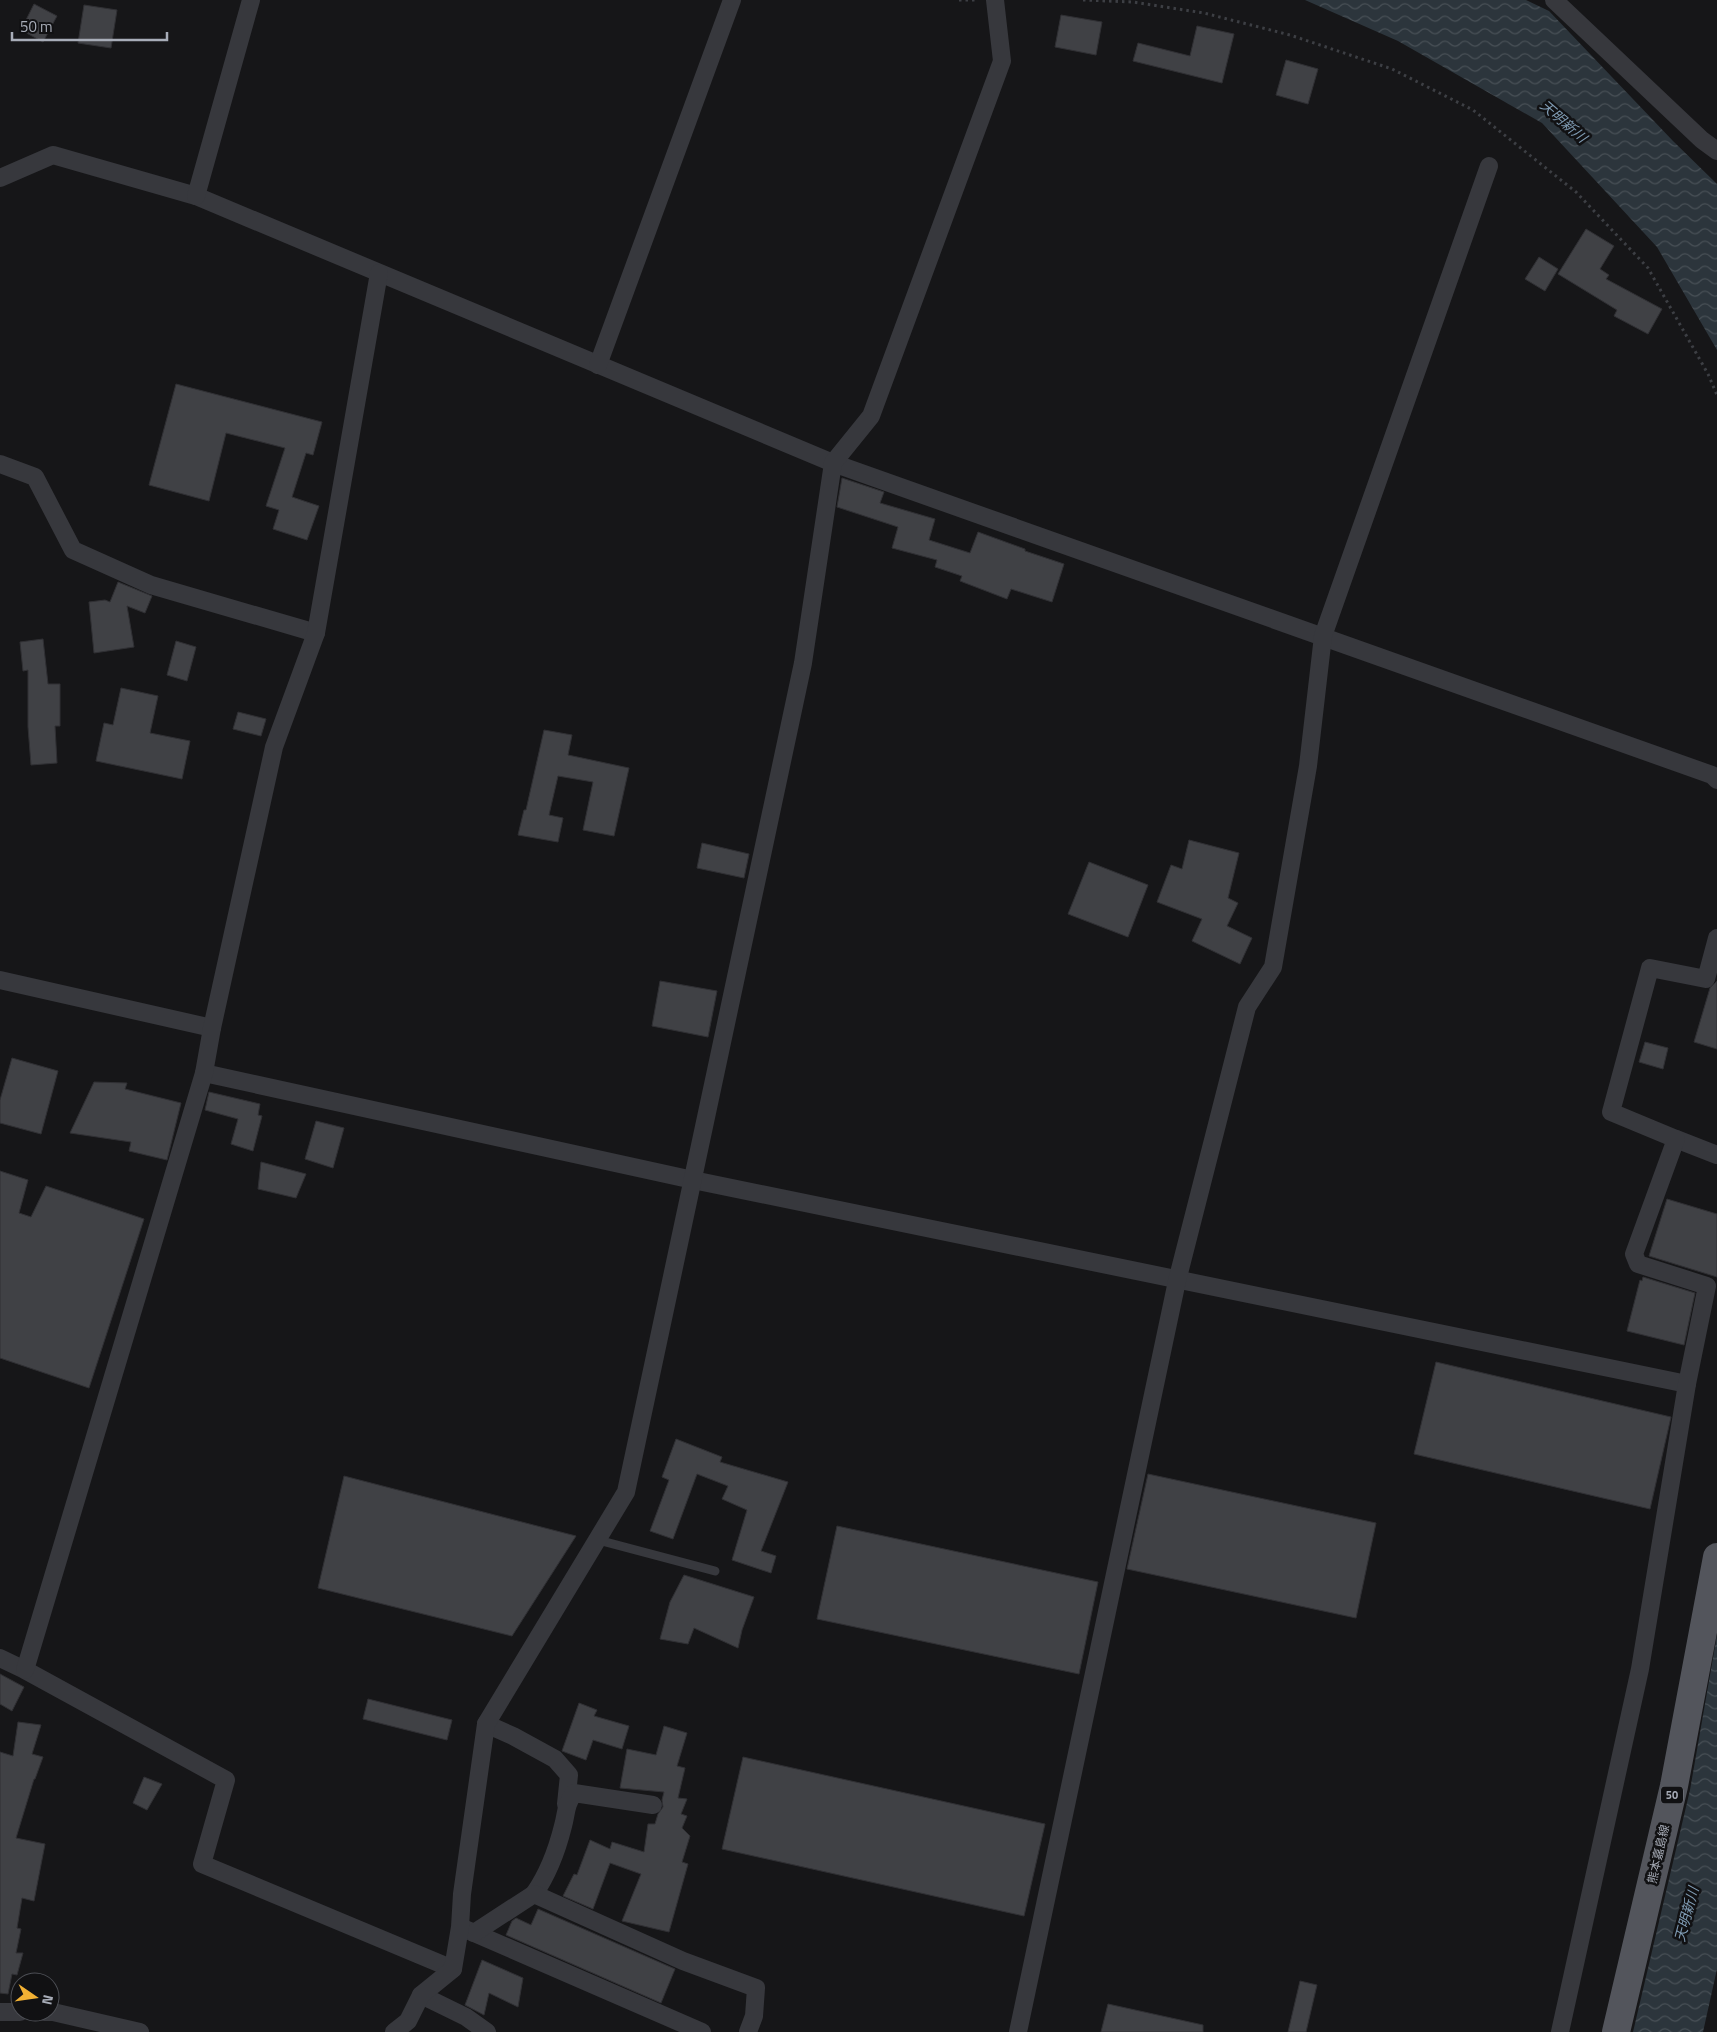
<svg xmlns="http://www.w3.org/2000/svg" width="1717" height="2032" font-family="'Titillium Web','Noto Sans JP',sans-serif">
	<style>
		.water { fill: url(#water-waves) }
		.building { fill: #404145; stroke: #303034 }
		.lines { fill: none; stroke-linecap: round; stroke-linejoin: round }
		.path { stroke: #3d3f44; stroke-width: 3; stroke-dasharray: 2.5 4; stroke-linecap: butt }
		.lane { stroke: #37383d; stroke-width: 9 }
		.street { stroke: #37383d; stroke-width: 18 }
		.primary { stroke: #53555c; stroke-width: 28 }
		.labels { text-anchor: middle; dominant-baseline: central; stroke-width: 5; stroke-linejoin: round; paint-order: stroke }
		.shield { fill: #111113; stroke: #7b7e86; stroke-width: 1 }
		.shield-label { font-size: 11px; font-weight: bold; fill: #a8adb8 }
		.street-label { font-size: 12px; fill: #a8adb8; stroke: #111113 }
		.water-label { font-size: 14px; font-style: italic; fill: #7f9bb3; stroke: #111113 }
	</style>
	<defs>
		<pattern id="water-waves" width="16" height="10" patternUnits="userSpaceOnUse" patternTransform="scale(1.25)"><rect width="16" height="10" fill="#2c353c"/><path d="M0 5q4-4 8 0t8 0" fill="none" stroke="#485056"/></pattern>
	</defs>
	<rect width="100%" height="100%" fill="#161618"/>
	<!-- water -->
	<g class="water">
		<path d="M1305 0H1526L1549 11 1673 141 1717 184V350L1657 247 1542 123 1398 41Z"/>
		<path d="M1717 1635V1969L1703 2032H1633L1690 1790Z"/>
	</g>
	<!-- building -->
	<g class="building">
		<path d="M34 4 57 16 43 42 21 30Z"/>
		<path d="M84 5 117 10 111 48 78 43Z"/>
		<path d="M1061 15 1102 22 1096 55 1055 47Z"/>
		<path d="M1197 26 1234 34 1222 83 1133 61 1138 43 1190 56Z"/>
		<path d="M1286 60 1318 69 1308 104 1276 95Z"/>
		<path d="M1586 229 1614 246 1600 269 1609 275 1606 279 1662 309 1648 334 1614 316 1617 310 1558 274Z"/>
		<path d="M1539 257 1558 269 1545 291 1525 279Z"/>
		<path d="M176 384 322 422 313 455 306 453 292 497 319 506 307 540 273 529 279 510 266 506 285 448 226 433 209 501 149 485Z"/>
		<path d="M842 478 884 492 880 503 935 519 929 540 970 553 978 532 1025 549V551L1064 564 1052 602 1011 589 1007 599 960 581 962 576 935 567 937 560 892 548 898 527 837 507Z"/>
		<path d="M118 582 152 596 145 613 127 606 134 647 94 653 89 602 105 600 110 602Z"/>
		<path d="M43 639 48 684H60V726H55L57 763 31 765 28 727V670L23 671 20 642Z"/>
		<path d="M176 641 196 647 187 681 167 675Z"/>
		<path d="M121 688 158 696 150 733 190 741 182 779 96 761 104 723 113 725Z"/>
		<path d="M238 712 266 719 261 736 233 729Z"/>
		<path d="M544 730 572 735 568 755 629 768 614 836 583 830 593 782 558 776 549 815 563 818 558 842 518 835 524 810H526Z"/>
		<path d="M1189 840 1239 853 1228 898 1238 903 1227 926 1252 938 1240 964 1192 941 1202 919 1157 902 1171 865 1182 869Z"/>
		<path d="M702 843 749 854 744 878 697 868Z"/>
		<path d="M1089 862 1148 885 1128 937 1068 914Z"/>
		<path d="M660 981 717 991 708 1037 652 1026Z"/>
		<path d="M1717 981V1049L1694 1042 1710 988Z"/>
		<path d="M1645 1042 1668 1048 1663 1069 1639 1062Z"/>
		<path d="M12 1058 58 1071 41 1134 0 1123V1100Z"/>
		<path d="M94 1082 127 1083 125 1089 181 1103 167 1160 129 1151 131 1142 70 1133Z"/>
		<path d="M209 1092 260 1104 258 1115 262 1116 253 1151 231 1144 238 1119 205 1110Z"/>
		<path d="M316 1121 344 1128 333 1168 305 1159Z"/>
		<path d="M261 1162 306 1174 296 1198 258 1189Z"/>
		<path d="M0 1171 28 1180 19 1213 31 1217 46 1186 144 1219 89 1388 0 1358Z"/>
		<path d="M1667 1199 1717 1214V1277L1649 1256Z"/>
		<path d="M1643 1277 1695 1293 1684 1345 1627 1331 1640 1280 1642 1281Z"/>
		<path d="M1436 1362 1671 1417 1650 1509 1414 1454Z"/>
		<path d="M676 1439 722 1457 720 1462 788 1482 761 1551 776 1556 771 1573 732 1560 747 1510 722 1499 728 1486 697 1474 673 1539 650 1531 669 1480 662 1477Z"/>
		<path d="M1148 1474 1376 1523 1356 1618 1127 1569Z"/>
		<path d="M344 1476 576 1536 512 1636 318 1588Z"/>
		<path d="M837 1526 1098 1582 1079 1674 817 1619Z"/>
		<path d="M684 1575 754 1597 742 1630 738 1648 694 1628 688 1644 660 1639 670 1602Z"/>
		<path d="M0 1674 24 1687 12 1711 0 1704Z"/>
		<path d="M368 1699 452 1720 447 1740 363 1719Z"/>
		<path d="M579 1703 597 1710 594 1716 629 1726 622 1749 593 1740 586 1760 562 1751Z"/>
		<path d="M18 1722 41 1725 32 1754 43 1757 35 1779H34L16 1838 45 1844 34 1901 22 1898 17 1928 21 1929 16 1953H23L17 1975 12 1974 8 1994 0 1993V1752L13 1756Z"/>
		<path d="M664 1726 687 1733 677 1766 685 1768 678 1798 687 1799 681 1814 687 1816 682 1828 690 1836 682 1862 688 1864 669 1932 622 1921 641 1874 610 1863 593 1909 563 1896 574 1874 577 1875 590 1840 610 1849 612 1842 644 1852 648 1824H655L658 1814 663 1807 662 1800 664 1792 620 1788 627 1749 656 1755Z"/>
		<path d="M743 1757 1045 1824 1024 1916 722 1849Z"/>
		<path d="M144 1777 162 1784 147 1810 133 1803Z"/>
		<path d="M538 1909 675 1969 661 2003 506 1935 512 1921 516 1918 531 1925Z"/>
		<path d="M482 1960 523 1978 518 2007 489 1993 484 2015 465 2005Z"/>
		<path d="M1300 1981 1317 1985 1306 2032H1288Z"/>
		<path d="M1108 2004 1203 2025V2032H1101Z"/>
	</g>
	<g class="lines">
		<!-- path -->
		<g class="path">
			<path d="M959 0H976"/>
			<path d="M1083 0 1133 2 1204 13 1290 35 1392 69 1473 110 1576 192 1648 268 1708 374 1717 395"/>
		</g>
		<!-- lane -->
		<path class="lane" d="M598 1540 715 1571"/>
		<!-- street -->
		<g class="street">
			<path d="M1554 0 1702 140 1717 151"/>
			<path d="M0 178 53 155 196 196 833 463 1712 775 1717 780"/>
			<path d="M196 196 251 0"/>
			<path d="M598 365 732 0"/>
			<path d="M0 464 35 477 73 550 151 585 316 633"/>
			<path d="M0 980 212 1028"/>
			<path d="M204 1073 693 1180 1687 1384"/>
			<path d="M1676 1139 1717 1155"/>
			<path d="M0 1658 25 1670 226 1780 202 1864 453 1969"/>
			<path d="M25 1670 204 1073 212 1028 274 747 316 633 379 273"/>
			<path d="M486 1724 513 1736 555 1759 569 1775 566 1804"/>
			<path d="M534 1894C548 1874 557 1850 563 1826 567 1811 565 1806 574 1793L653 1805"/>
			<path d="M465 1929 702 2032"/>
			<path d="M474 1933 534 1894 683 1961 756 1988 754 2016 748 2032"/>
			<path d="M421 1995 466 2017 487 2032"/>
			<path d="M0 2012H20"/>
			<path d="M44 2012H53L140 2032"/>
			<path d="M394 2032 408 2021 421 1995 453 1969 460 1927 462 1894 486 1724 626 1492 803 663 833 463 871 416 1002 61 995 0"/>
			<path d="M1018 2032 1177 1281 1247 1007 1273 967 1308 766 1323 636 1489 166"/>
			<path d="M1560 2032 1640 1669 1687 1384 1707 1286 1638 1264 1634 1254 1676 1139 1611 1112 1650 968 1706 979 1717 938"/>
		</g>
		<!-- primary -->
		<path class="primary" d="M1616 2032 1674 1786 1717 1557"/>
	</g>
	<g class="labels">
		<!-- shield labels -->
		<rect class="shield" x="1661" y="1786.5" width="22" height="17" rx="4"/>
		<g class="shield-label">
			<text x="1672" y="1795">50</text>
		</g>
		<!-- street labels -->
		<g class="street-label">
			<text transform="translate(1658 1854) rotate(-77)">熊本嘉島線</text>
		</g>
		<!-- water labels -->
		<g class="water-label">
			<text transform="translate(1564 121) rotate(41)">天明新川</text>
			<text transform="translate(1686 1914) rotate(-75)">天明新川</text>
		</g>
	</g>
	<!-- north arrow -->
	<g transform="translate(35 1997) rotate(103)"><circle r="24" fill="#111113" stroke="#4d4f55"/>
	<path d="M0-4L9 19L0 12L-9 19Z" fill="#f2b134"/>
	<text y="-8" font-size="14" font-weight="bold" text-anchor="middle" fill="#a8adb8">N</text>
	</g>
	<!-- scale -->
	<path d="M12 32v8h155v-8" fill="none" stroke="#a8adb8" stroke-width="2.5"/>
	<text x="20" y="32" font-size="15" fill="#a8adb8" stroke="#111113" stroke-width="4" paint-order="stroke">50 m</text>
</svg>
